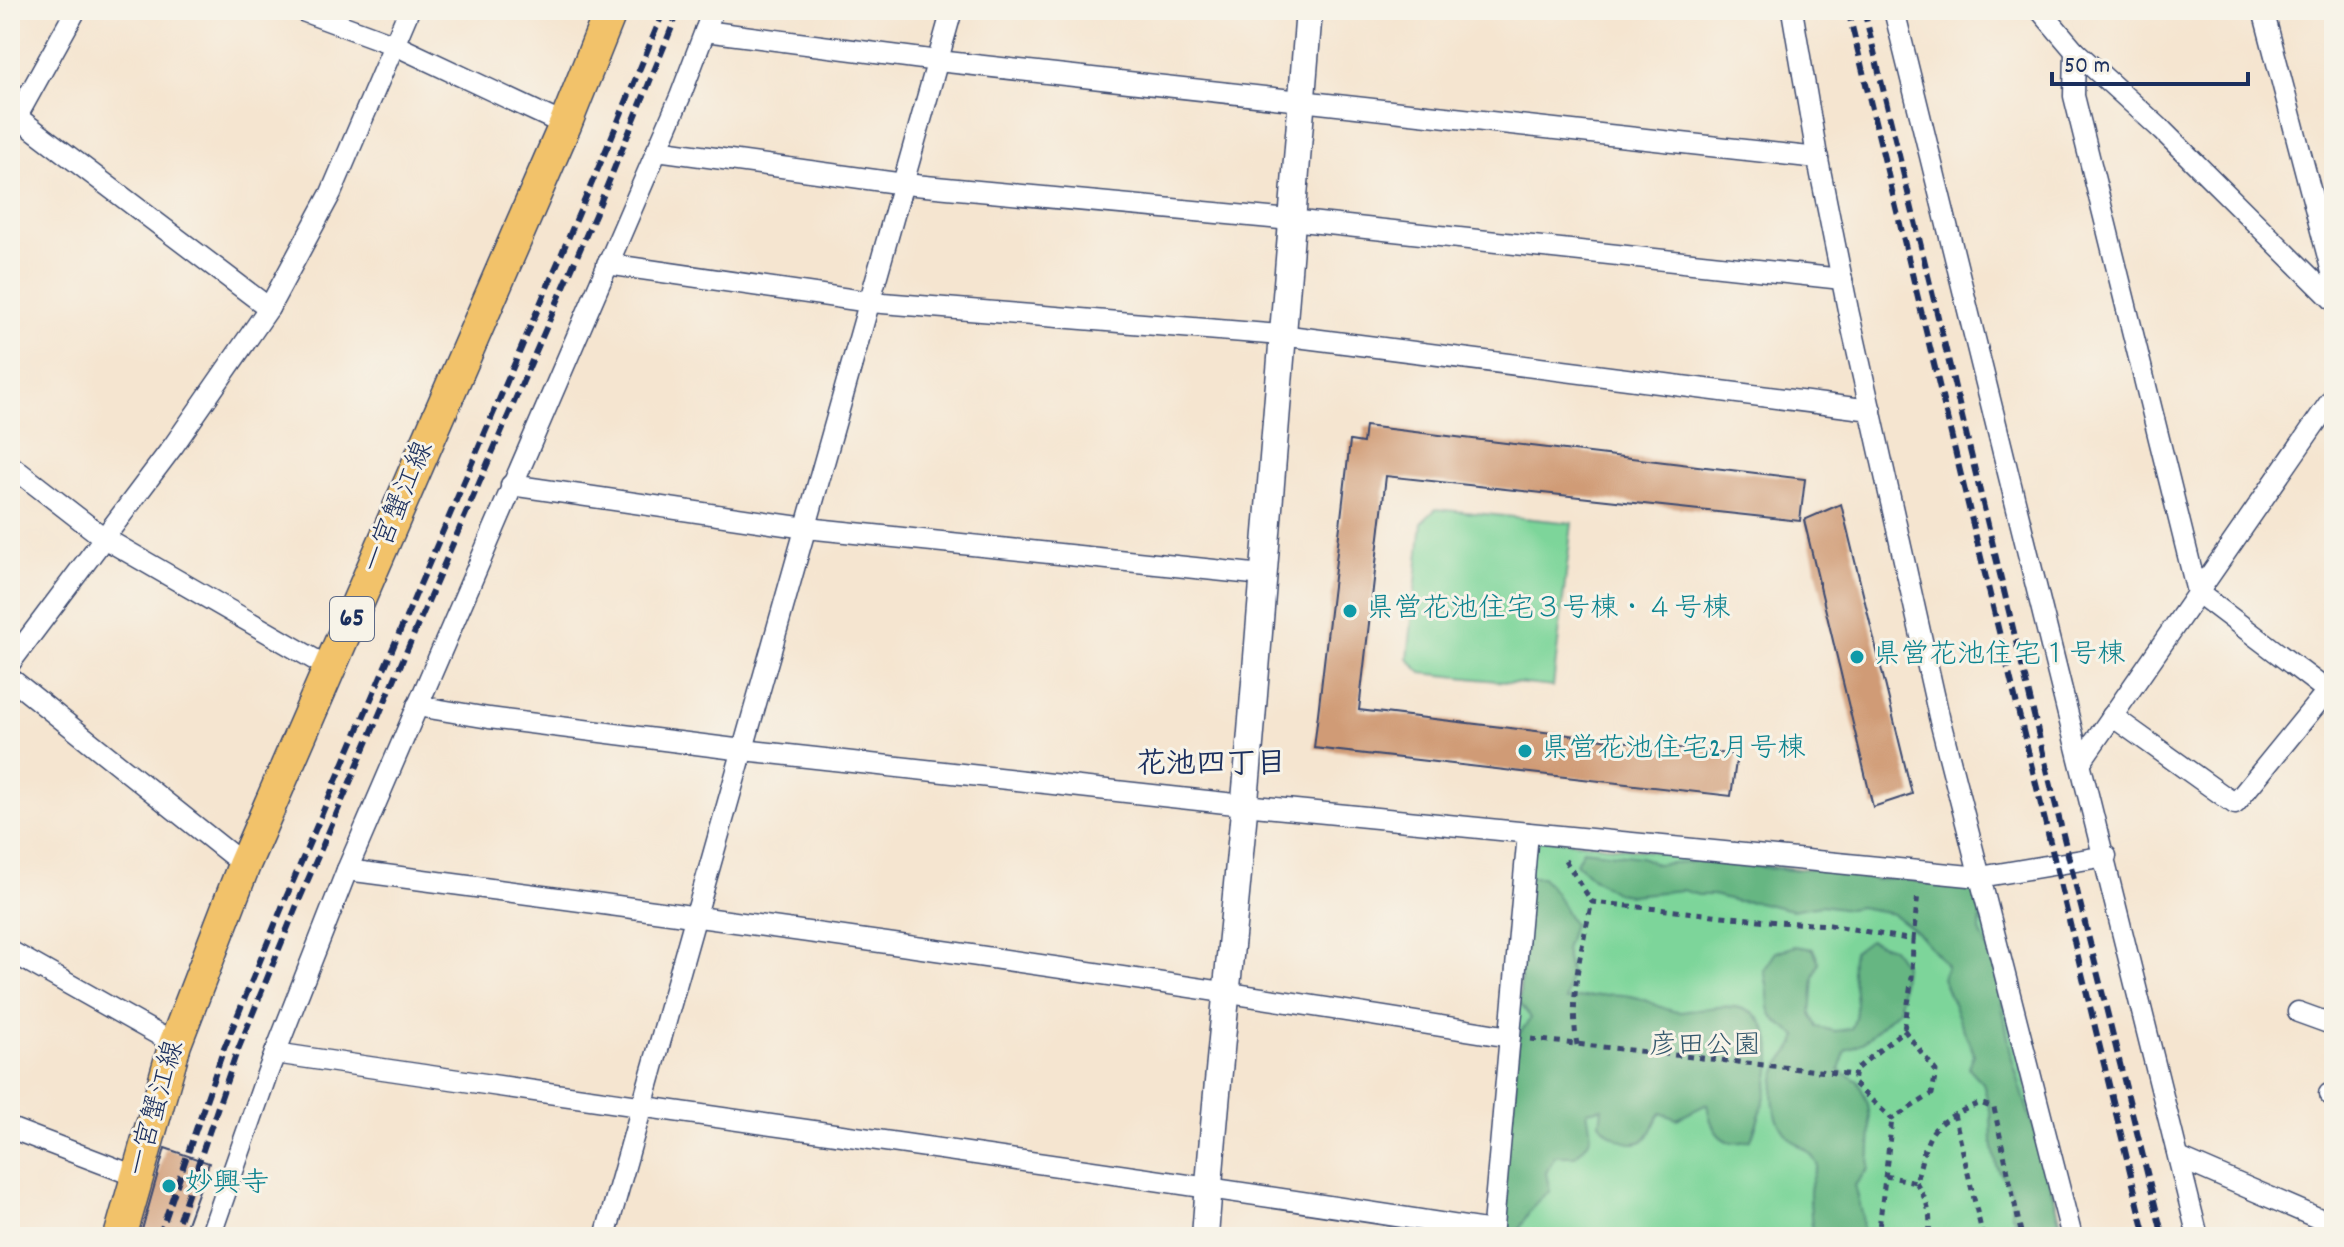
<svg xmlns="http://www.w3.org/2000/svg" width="2344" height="1247" font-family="Dekko,'Klee One',sans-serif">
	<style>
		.green { fill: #7dd59a; stroke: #4c827c; stroke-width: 2 }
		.forest { fill: #66b682; stroke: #407270; stroke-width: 2 }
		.building { fill: #d09b76 }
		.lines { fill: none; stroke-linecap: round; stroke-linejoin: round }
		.minor-casing { stroke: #3c4a6f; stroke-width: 23 }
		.tertiary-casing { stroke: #3c4a6f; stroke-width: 29 }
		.primary-casing { stroke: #3c4a6f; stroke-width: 35 }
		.path { stroke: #3c4a6f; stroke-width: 5; stroke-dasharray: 6 6; stroke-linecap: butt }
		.minor { stroke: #fff; stroke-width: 20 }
		.tertiary { stroke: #fff; stroke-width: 26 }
		.primary { stroke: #f2c26a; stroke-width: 32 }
		.rail { stroke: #1b2f5e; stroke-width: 6; stroke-dasharray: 12 6; stroke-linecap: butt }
		.culture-dot { fill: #0f9aa8; stroke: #f7f3e8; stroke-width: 3 }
		.labels { text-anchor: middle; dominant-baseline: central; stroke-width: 6; stroke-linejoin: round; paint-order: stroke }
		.shield { fill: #f7f3e8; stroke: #5d6a87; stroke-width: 2 }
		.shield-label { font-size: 26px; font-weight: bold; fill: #1b2f5e }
		.street-label { font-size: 28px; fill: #1b2f5e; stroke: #f7f3e8 }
		.culture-label { font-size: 28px; fill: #0d838f; stroke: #f7f3e8; text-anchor: start }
		.park-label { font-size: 28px; fill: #34586d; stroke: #f7f3e8 }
		.neighbourhood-label { font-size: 30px; font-weight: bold; fill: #1b2f5e; stroke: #f7f3e8 }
	</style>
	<rect width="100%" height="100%" fill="#f7f3e8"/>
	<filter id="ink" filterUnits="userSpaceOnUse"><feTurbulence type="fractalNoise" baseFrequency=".0125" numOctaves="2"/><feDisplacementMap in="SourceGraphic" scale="16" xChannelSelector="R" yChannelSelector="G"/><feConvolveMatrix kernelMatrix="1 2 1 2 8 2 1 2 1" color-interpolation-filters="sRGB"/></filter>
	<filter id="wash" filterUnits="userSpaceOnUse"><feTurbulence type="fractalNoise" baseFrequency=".006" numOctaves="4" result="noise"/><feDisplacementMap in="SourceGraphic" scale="32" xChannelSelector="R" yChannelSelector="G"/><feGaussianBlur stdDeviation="1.8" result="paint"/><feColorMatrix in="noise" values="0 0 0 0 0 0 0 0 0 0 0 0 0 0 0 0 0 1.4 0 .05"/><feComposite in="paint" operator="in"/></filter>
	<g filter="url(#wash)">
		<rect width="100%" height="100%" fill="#f5e5d0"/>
		<!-- green -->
		<g class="green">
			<path d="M1436 509 1572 523 1553 687 1422 673 1408 659 1422 522Z"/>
			<path d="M1532 837 1976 890 2065 1237H1499Z"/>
		</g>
		<!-- forest -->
		<g class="forest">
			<path d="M1583 850 1641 857 1656 864 1702 861 1790 870 1810 868 1876 880C1898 875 1915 882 1936 885 1947 886 1959 885 1970 884L1981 911 1980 931 1995 966 2012 1059 2049 1179 2063 1237H2026L2011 1213 2012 1193 1997 1167 1992 1143 1991 1114 1983 1083 1969 1068 1974 1054 1942 978 1947 966 1920 935 1893 914 1860 907 1848 909 1821 905 1792 910 1757 902 1736 901 1713 895H1698L1682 890 1630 895 1617 893 1594 879 1576 863Z"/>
			<path d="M1528 877H1542L1555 892 1573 924 1565 950 1570 972 1566 1000C1591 996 1615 991 1639 998 1652 1002 1667 1012 1680 1012 1697 1011 1718 1004 1735 1007 1796 1017 1764 1104 1751 1140 1746 1141 1736 1144 1731 1142 1714 1139 1709 1117 1707 1104L1677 1119 1661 1113C1655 1119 1656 1123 1652 1130 1639 1155 1611 1139 1600 1123L1602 1108 1587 1111C1591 1135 1596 1138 1575 1156H1555L1546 1173 1550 1191C1534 1201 1526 1216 1518 1232L1526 1237H1496L1519 1034 1531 1018 1519 1002Z"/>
			<path d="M1869 940 1892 948 1904 965 1899 1009 1864 1042 1846 1050 1839 1070 1858 1081 1868 1104 1871 1127 1869 1169 1855 1185 1862 1213 1863 1237H1811C1814 1210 1803 1192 1818 1166 1808 1147 1805 1151 1792 1140 1771 1121 1768 1087 1781 1063 1787 1053 1794 1048 1798 1036 1756 1010 1775 1011 1764 970L1776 952 1795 946 1813 949 1819 962 1814 977 1811 1014 1817 1027 1835 1031 1851 1029C1864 1005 1847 976 1853 952Z"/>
		</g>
		<g id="blocks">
			<!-- building -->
			<g class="building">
				<path d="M1365 426 1805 479 1800 521 1386 476 1359 710 1737 755 1731 796 1314 748 1350 441 1363 443Z"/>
				<path d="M1841 504 1912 794 1873 807 1804 520Z"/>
				<path d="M165 1148 209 1163 182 1237H140Z"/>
			</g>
		</g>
	</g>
	<g filter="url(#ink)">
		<use href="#blocks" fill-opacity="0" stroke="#3c4a6f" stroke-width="2"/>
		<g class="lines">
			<!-- minor casing -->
			<g class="minor-casing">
				<g id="minor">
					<path d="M300 10 395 45 565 125"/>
					<path d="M1792 10 1816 150 1848 310 1940 721 2072 1237"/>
					<path d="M1894 10C1992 420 2099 827 2198 1237"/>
					<path d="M2040 10 2075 51 2163 131 2334 301"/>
					<path d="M2263 10 2334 280"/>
					<path d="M705 31 938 61 1818 158"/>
					<path d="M2075 51 2074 96 2197 592 2334 696"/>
					<path d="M17 117 269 308"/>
					<path d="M10 129 76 10"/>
					<path d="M657 150 904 184 1291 220 1842 279"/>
					<path d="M607 264 870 302 1281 335 1871 410"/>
					<path d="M10 465 104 538 331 669"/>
					<path d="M511 485 806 528 1263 575"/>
					<path d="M10 663 174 445 269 308 331 193 409 10"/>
					<path d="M10 678 244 865"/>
					<path d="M417 706 489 718 743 750 1244 805 1980 877 2106 856"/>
					<path d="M2112 716 2235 804 2327 691"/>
					<path d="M2082 760 2334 396"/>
					<path d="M347 870C736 921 1123 974 1510 1037"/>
					<path d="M10 951 175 1044"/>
					<path d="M2298 1012 2334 1025"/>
					<path d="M275 1053C680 1114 1087 1167 1492 1231"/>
					<path d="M2329 1094 2334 1096"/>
					<path d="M10 1128 138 1177"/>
					<path d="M2179 1158 2334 1225"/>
					<path d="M210 1237 267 1074 347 870 680 97 713 10"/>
					<path d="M605 1237 952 10"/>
					<path d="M1492 1237 1528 833"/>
				</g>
			</g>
			<!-- tertiary casing -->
			<g class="tertiary-casing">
				<path id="tertiary" d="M1205 1237C1217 1068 1237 900 1251 732 1271 491 1288 250 1309 10"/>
			</g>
			<!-- primary casing -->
			<g class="primary-casing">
				<path id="primary" d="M120 1237 175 1044 244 865 565 125 611 10"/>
			</g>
			<!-- path -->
			<g class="path">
				<path d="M1565 860 1592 902 1778 922 1830 925 1913 940 1912 977 1904 1030"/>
				<path d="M1913 940 1918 893"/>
				<path d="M1904 1030 1936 1071 1932 1094 1892 1119 1853 1083 1855 1070Z"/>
				<path d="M1531 1039 1854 1075"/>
				<path d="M1577 1045C1569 996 1581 949 1592 902"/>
				<path d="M1954 1114 1983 1237"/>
				<path d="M1885 1176 1916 1182C1930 1128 1928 1125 1980 1103L1994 1108 2022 1237"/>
				<path d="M1916 1182C1927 1201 1933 1215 1928 1237"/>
				<path d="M1878 1237 1892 1119"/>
			</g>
			<!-- minor -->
			<use href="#minor" class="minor"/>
			<!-- tertiary -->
			<use href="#tertiary" class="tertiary"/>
			<!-- primary -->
			<use href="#primary" class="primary"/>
			<!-- rail -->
			<g class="rail">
				<path d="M1848 10 2146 1237"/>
				<path d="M1864 10 2051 786 2163 1237"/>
				<path d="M159 1237 223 1051 285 900 612 136 664 10"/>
				<path d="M173 1237 235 1057 297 905 600 203 679 10"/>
			</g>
		</g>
	</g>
	<!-- markers -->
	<g class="culture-dot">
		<circle cx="1350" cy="611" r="8"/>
		<circle cx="1857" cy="657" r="8"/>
		<circle cx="1525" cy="751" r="8"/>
		<circle cx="169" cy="1186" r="8"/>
	</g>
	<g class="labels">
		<!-- shield labels -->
		<rect class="shield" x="330" y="597" width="44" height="44" rx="6"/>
		<g class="shield-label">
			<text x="352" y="619">65</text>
		</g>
		<!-- street labels -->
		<g class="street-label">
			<text transform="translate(400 508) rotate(-67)">一宮蟹江線</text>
			<text transform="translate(158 1109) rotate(-74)">一宮蟹江線</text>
		</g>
		<!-- culture labels -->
		<g class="culture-label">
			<text x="1366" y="611">県営花池住宅３号棟・４号棟</text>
			<text x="1873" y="657">県営花池住宅１号棟</text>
			<text x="1541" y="751">県営花池住宅2月号棟</text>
			<text x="185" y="1186">妙興寺</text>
		</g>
		<!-- park labels -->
		<g class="park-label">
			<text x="1705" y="1048">彦田公園</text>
		</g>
		<!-- neighbourhood labels -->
		<g class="neighbourhood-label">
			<text x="1211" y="766">花池四丁目</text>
		</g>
	</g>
	<!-- margin -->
	<rect width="2344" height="1247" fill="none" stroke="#f7f3e8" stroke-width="40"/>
	<!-- scale -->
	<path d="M2052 72v12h196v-12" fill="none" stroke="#1b2f5e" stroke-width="4"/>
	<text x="2064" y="72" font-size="24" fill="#1b2f5e" stroke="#f7f3e8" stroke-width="6" paint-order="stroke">50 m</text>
</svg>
